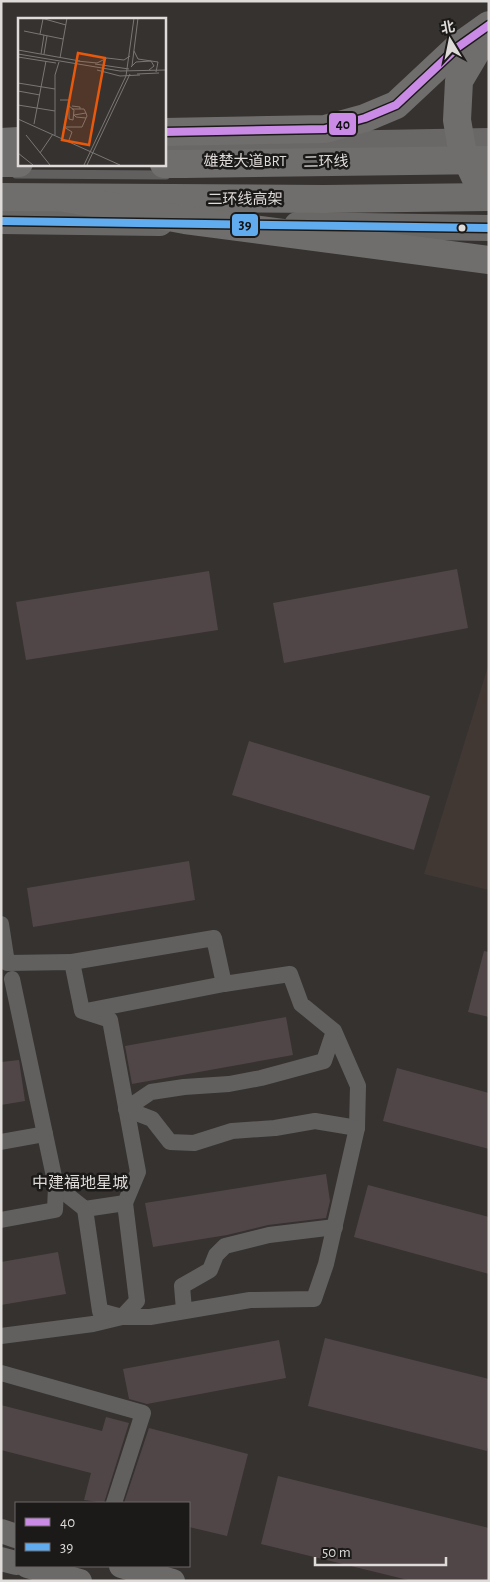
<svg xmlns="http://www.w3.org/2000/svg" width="490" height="1582" font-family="'Alegreya Sans','Noto Sans SC',sans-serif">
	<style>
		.built { fill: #423833 }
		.building { fill: #504647 }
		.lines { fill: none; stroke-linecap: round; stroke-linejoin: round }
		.lane { stroke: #61605f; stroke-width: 9 }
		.street { stroke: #61605f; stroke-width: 16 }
		.secondary { stroke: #6b6a69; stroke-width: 24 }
		.primary { stroke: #6a6867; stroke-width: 26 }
		.highway { stroke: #706e6c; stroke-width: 28 }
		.highway-bridge { stroke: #706e6c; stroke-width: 28 }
		.bus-1-casing { stroke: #1c1a19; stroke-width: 11 }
		.bus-2-casing { stroke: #1c1a19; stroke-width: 11 }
		.bus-1 { stroke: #ca8be6; stroke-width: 8 }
		.bus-2 { stroke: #60acee; stroke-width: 8 }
		.bus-dot { fill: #dedbd9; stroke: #1c1a19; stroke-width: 2 }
		.labels { text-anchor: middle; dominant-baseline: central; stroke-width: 5; stroke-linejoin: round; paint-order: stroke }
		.street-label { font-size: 15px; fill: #dedbd9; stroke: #1c1a19 }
		.neighbourhood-label { font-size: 16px; fill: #dedbd9; stroke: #1c1a19 }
		.inset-road { fill: none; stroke: #797674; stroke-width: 1 }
		.view { fill: #e8590c; fill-opacity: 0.15; stroke: #e8590c; stroke-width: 2.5 }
		.inset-edge { fill: none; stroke: #dedbd9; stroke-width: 2.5 }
		.line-badge { stroke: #1c1a19; stroke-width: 2 }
		.pale-badge-label { font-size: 14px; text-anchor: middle; font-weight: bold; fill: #111 }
	</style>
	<rect width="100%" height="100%" fill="#353230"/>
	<!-- built -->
	<path class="built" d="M489 663V890L424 874Z"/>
	<!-- building -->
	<g class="building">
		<path d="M457 569 468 628 284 663 273 603Z"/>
		<path d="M209 571 218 630 26 660 16 602Z"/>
		<path d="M249 741 430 796 414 850 232 795Z"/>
		<path d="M189 861 195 900 33 927 27 888Z"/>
		<path d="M484 951 489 952V1017L468 1012Z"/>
		<path d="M286 1017 293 1055 132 1084 125 1046Z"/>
		<path d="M19 1060 25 1101 1 1105V1062Z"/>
		<path d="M397 1068 489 1093V1149L383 1121Z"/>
		<path d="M326 1174 330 1201 326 1218 268 1225 227 1235 153 1247 145 1203Z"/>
		<path d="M368 1185 489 1217V1274L354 1237Z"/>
		<path d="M58 1252 66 1294 1 1305V1262Z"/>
		<path d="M325 1338 489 1379V1443L487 1451 308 1406Z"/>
		<path d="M279 1340 286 1378 147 1404 129 1399 123 1369Z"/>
		<path d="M1 1405 102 1431 106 1417 129 1423 104 1503 84 1500 91 1473 1 1450Z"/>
		<path d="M149 1428 248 1454 227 1536 189 1527V1503H124Z"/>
		<path d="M278 1476 489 1528V1581H412L261 1544Z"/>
	</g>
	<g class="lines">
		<!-- lane -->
		<path class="lane" d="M16 174 166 175"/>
		<!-- street -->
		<g class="street">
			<path d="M1 924 7 963 72 962 82 1011 110 1020 138 1172 125 1203 85 1209 56 1186 12 979"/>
			<path d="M72 962 214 938 224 984 86 1011"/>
			<path d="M224 984 290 974 301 1004 334 1031 358 1086 357 1128 315 1121 275 1128 232 1131 194 1143 170 1142 152 1119 126 1109 151 1092 184 1087 229 1084 261 1078 324 1061 334 1031"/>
			<path d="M1 1142 45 1134"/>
			<path d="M85 1209 100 1311 122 1317 137 1301 125 1203"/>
			<path d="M1 1220 55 1210 56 1186"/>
			<path d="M184 1310 182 1286 210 1270 216 1255 225 1246 269 1235 335 1227"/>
			<path d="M1 1336 93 1324 122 1317H150L250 1300 314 1299 326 1264 357 1128"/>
			<path d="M1 1373 143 1413 114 1503"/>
		</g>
		<!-- secondary -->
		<g class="secondary">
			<path d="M1 1531 16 1536"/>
			<path d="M1 1559 16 1563"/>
			<path d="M27 1566 80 1581"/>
			<path d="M121 1566 173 1581"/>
		</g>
		<!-- primary -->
		<g class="primary">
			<path d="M164 147 489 141"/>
			<path d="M1 221 160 223"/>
			<path d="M297 225 489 228"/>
		</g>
		<!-- highway -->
		<g class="highway">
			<path d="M164 132 325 129 365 118 396 105 458 47 489 25"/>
			<path d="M1 142 19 141"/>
			<path d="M1 163H19"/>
			<path d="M164 164H184"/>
			<path d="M1 197 324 199 489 197"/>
		</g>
		<!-- highway-bridge -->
		<g class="highway-bridge">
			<path d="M489 30 459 81 457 120 462 149 477 181 489 196"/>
			<path d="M184 164 489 160"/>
			<path d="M65 198 185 220 489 260"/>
		</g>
		<!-- bus-1 casing -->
		<g class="bus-1-casing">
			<path id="bus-1" d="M164 132 325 129 365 118 396 105 458 47 489 25"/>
		</g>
		<!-- bus-2 casing -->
		<g class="bus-2-casing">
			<path id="bus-2" d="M1 221 489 228"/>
		</g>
		<!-- bus-1 -->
		<use href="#bus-1" class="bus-1"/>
		<!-- bus-2 -->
		<use href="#bus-2" class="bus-2"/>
	</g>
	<!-- markers -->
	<circle class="bus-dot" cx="462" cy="228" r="4.5"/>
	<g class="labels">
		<!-- street labels -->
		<g class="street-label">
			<text x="245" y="161">雄楚大道BRT</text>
			<text transform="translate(326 162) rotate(-1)">二环线</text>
			<text x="245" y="199">二环线高架</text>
		</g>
		<!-- neighbourhood labels -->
		<g class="neighbourhood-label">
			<text x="80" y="1183">中建福地星城</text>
		</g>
	</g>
	<!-- overview -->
	<g transform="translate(18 18)">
		<rect width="148" height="148" fill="#353230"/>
		<path class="inset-road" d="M23 0 48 7M6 13 45 21M22 16 25 1M0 32 62 43M116 33 120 41 140 44 138 54M0 36 102 53 148 52M23 36 26 17M26 36 29 18M0 39 38 45M42 40 49 0M59 43 79 45 89 40 106 42 112 38M77 46 111 51M114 48 120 0M113 49 118 44 133 43 136 48 131 52M79 52 102 58 122 57M119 56 141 55M0 65 37 71M0 73 22 77M42 82H51V88L56 92 55 102 51 101V89M0 87 37 93M54 88 62 89V91H54M62 91H66L68 95 69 98 68 100 58 99 56 97 68 95M0 101 102 147M16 106 28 43M8 117 32 147M37 117V57L41 44M51 122 54 114 46 109H64L68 100M0 135 15 147M22 135 35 116M66 147 108 58 116 0M69 147 112 56"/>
		<path class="view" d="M60 35 87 40 71 127 44 122Z"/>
		<rect width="148" height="148" class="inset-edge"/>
	</g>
	<g class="line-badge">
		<rect x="328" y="112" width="29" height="24" rx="5" fill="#ca8be6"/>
		<rect x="231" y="213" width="28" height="24" rx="5" fill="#60acee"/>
	</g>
	<g class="pale-badge-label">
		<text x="343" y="129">40</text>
		<text x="245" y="229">39</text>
	</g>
	<!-- border -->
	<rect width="490" height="1582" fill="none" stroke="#dedbd9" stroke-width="5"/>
	<!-- legend -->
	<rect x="15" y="1502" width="175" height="65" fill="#1c1a19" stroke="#6a6766"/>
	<rect x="25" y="1518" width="25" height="8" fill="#ca8be6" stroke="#6a6766"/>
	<text x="60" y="1527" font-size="15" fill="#dedbd9">40</text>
	<rect x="25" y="1543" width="25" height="8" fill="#60acee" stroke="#6a6766"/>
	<text x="60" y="1552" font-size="15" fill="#dedbd9">39</text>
	<!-- north arrow -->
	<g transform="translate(450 40) rotate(350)" stroke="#1c1a19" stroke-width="4" paint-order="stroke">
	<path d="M0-4L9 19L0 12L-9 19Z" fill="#dedbd9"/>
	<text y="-8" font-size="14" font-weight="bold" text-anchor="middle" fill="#dedbd9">北</text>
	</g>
	<!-- scale -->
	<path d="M315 1557v8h131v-8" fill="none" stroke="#dedbd9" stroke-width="2.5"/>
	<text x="322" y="1557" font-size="15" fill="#dedbd9" stroke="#1c1a19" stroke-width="4" paint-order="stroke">50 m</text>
</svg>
